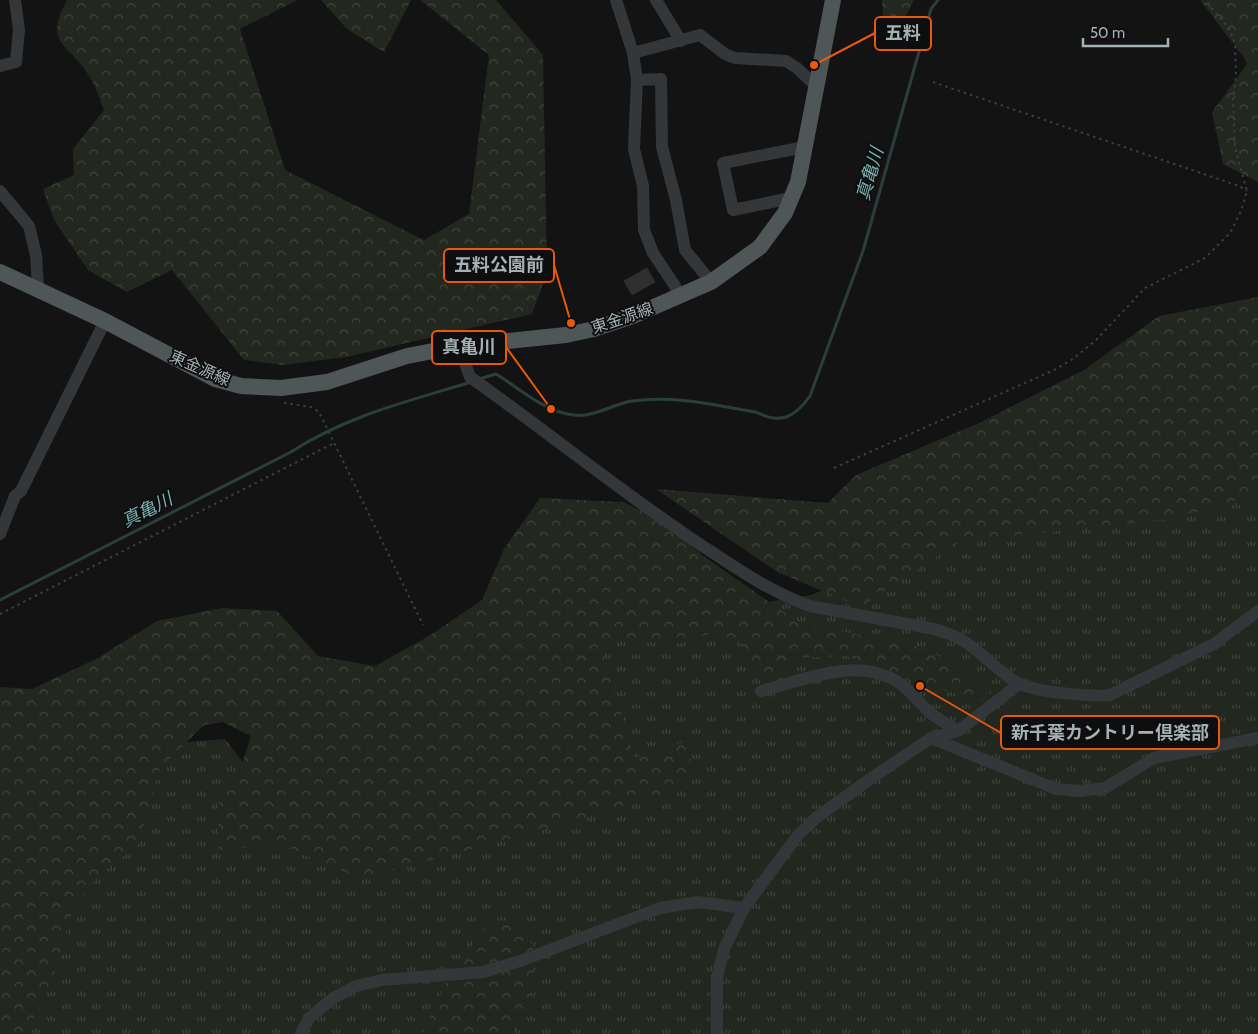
<svg xmlns="http://www.w3.org/2000/svg" width="1258" height="1034" font-family="Cabin,'Noto Sans JP',sans-serif">
	<style>
		.grass { fill: url(#grass-tufts) }
		.forest { fill: url(#forest-crowns) }
		.lines { fill: none; stroke-linecap: round; stroke-linejoin: round }
		.stream { stroke: #2c3d3d; stroke-width: 3 }
		.building { fill: #2d2f30; stroke: #2c2e30 }
		.path { stroke: #393f40; stroke-width: 2; stroke-dasharray: 2.5 4; stroke-linecap: butt }
		.minor { stroke: #333739; stroke-width: 12 }
		.major { stroke: #4f5658; stroke-width: 16 }
		.labels { text-anchor: middle; dominant-baseline: central; stroke-width: 4; stroke-linejoin: round; paint-order: stroke }
		.street-label { font-size: 16px; fill: #a4b1b5; stroke: #0e0e0f }
		.water-label { font-size: 18px; font-style: italic; fill: #79b1b2; stroke: #0e0e0f }
		.leader { fill: none; stroke: #e8590c; stroke-width: 2 }
		.callout-dot { fill: #e8590c; stroke: #0e0e0f; stroke-width: 2 }
		.callout { fill: #0e0e0f; stroke: #e8590c; stroke-width: 2 }
		.callout-label { font-size: 18px; text-anchor: middle; font-weight: bold; fill: #a4b1b5 }
	</style>
	<defs>
		<pattern id="grass-tufts" width="24" height="20" patternUnits="userSpaceOnUse" patternTransform="scale(1.25)"><rect width="24" height="20" fill="#22271f"/><path d="M3 7l-1-3M5 7V3M7 7l1-3M15 17l-1-3M17 17v-4M19 17l1-3" fill="none" stroke="#3f443d"/></pattern>
		<pattern id="forest-crowns" width="20" height="18" patternUnits="userSpaceOnUse" patternTransform="scale(1.25)"><rect width="20" height="18" fill="#22271f"/><path d="M2 6a3 3 0 1 1 6 0M12 15a3 3 0 1 1 6 0" fill="none" stroke="#3f443d"/></pattern>
	</defs>
	<rect width="100%" height="100%" fill="#131314"/>
	<!-- grass -->
	<path class="grass" d="M1258 420V1034H0L136 746 225 739 287 820 577 633 811 595 1022 510Z"/>
	<!-- forest -->
	<g class="forest">
		<path d="M67 0H298L240 29 285 170 424 240 469 214 489 55 420 0H496L543 55 547 273 532 314 346 357 283 365 244 360 172 270 127 292 88 270 54 220 43 189 74 175 73 149 104 110C99 98 95 84 88 74 68 43 43 44 67 0Z"/>
		<path d="M321 0H411L384 52 347 29Z"/>
		<path d="M882 0H914L889 49 870 34 883 21Z"/>
		<path d="M1200 0H1258V182L1223 164 1212 112 1248 63Z"/>
		<path d="M1258 297V497L1230 502 1176 519 960 541 861 607 777 572 656 489 828 503 856 475 979 423 1084 370 1159 316Z"/>
		<path d="M540 498 623 502 657 518 705 557 798 622 928 649 1023 713 913 681 845 656 791 658 783 699 760 676 739 640 708 634 682 643 600 640 634 758 692 739 689 786 561 825 360 879 279 844 219 850 218 794 241 767 251 736 223 722 204 725 160 768 138 845 98 876 72 912 49 990 25 1034H0V687L32 689 96 659 157 621 222 608 277 611 318 656 375 666 429 636 482 600 504 549Z"/>
		<path d="M517 920 533 946 534 987 514 1034H422L449 976 490 921Z"/>
	</g>
	<g class="lines">
		<!-- stream -->
		<g class="stream">
			<path d="M479 379 496 374C519 388 545 412 573 415 593 418 613 404 632 401 675 395 714 405 756 412 781 425 795 417 810 396L863 251 931 9 938 0"/>
			<path d="M0 600 291 452C346 416 409 401 471 382"/>
		</g>
	</g>
	<!-- building -->
	<path class="building" d="M647 268 655 282 632 295 624 281Z"/>
	<g class="lines">
		<!-- path -->
		<g class="path">
			<path d="M933 82 1239 186 1247 191"/>
			<path d="M284 403 311 407 319 412 423 625"/>
			<path d="M834 468 1054 370 1073 359 1096 340 1145 288 1205 258 1230 233 1241 211 1247 191 1235 148 1233 101 1236 75 1235 44 1230 30 1205 0"/>
			<path d="M0 614 334 443"/>
		</g>
		<!-- minor -->
		<g class="minor">
			<path d="M616 0 633 53 637 80 634 149 643 186 644 230 653 253 675 286 679 297"/>
			<path d="M656 0 681 41"/>
			<path d="M633 53 700 35 725 54 735 58 786 61 797 68 818 88"/>
			<path d="M0 66 16 62 19 30 15 0"/>
			<path d="M637 80 661 79 662 147 676 200 685 250 711 282"/>
			<path d="M0 191 29 226 36 255 38 288"/>
			<path d="M791 198 733 210 723 163 805 147"/>
			<path d="M459 346 470 377C548 432 621 492 701 545 736 568 770 592 810 606L934 629C943 632 952 634 960 639 981 650 997 672 1018 683 1035 692 1090 697 1110 695L1214 644 1258 611"/>
			<path d="M0 534 15 496 21 491 105 321"/>
			<path d="M761 691C804 680 861 654 902 685 912 693 920 703 929 712 938 719 949 725 958 731"/>
			<path d="M931 738 1056 789 1079 791 1105 788 1154 758 1258 738"/>
			<path d="M301 1034 309 1018 333 998 356 986 382 980 483 972 523 960 660 908 698 902 744 908"/>
			<path d="M717 1034V976L725 947 744 908 798 835 817 817 876 775 931 738 958 731 1019 684"/>
		</g>
		<!-- major -->
		<path class="major" d="M0 272 105 321 215 379 241 386 281 388 327 382 407 356 459 346 566 335 594 329 633 316 711 282 760 247 785 213 798 182 833 0"/>
	</g>
	<g class="labels">
		<!-- street labels -->
		<g class="street-label">
			<text transform="translate(622 318) rotate(-19)">東金源線</text>
			<text transform="translate(200 368) rotate(24)">東金源線</text>
		</g>
		<!-- water labels -->
		<g class="water-label">
			<text transform="translate(870 174) rotate(-74)">真亀川</text>
			<text transform="translate(147 510) rotate(-27)">真亀川</text>
		</g>
	</g>
	<!-- callouts -->
	<path class="leader" d="M814 65L875 33M571 323L554 265M551 409L506 347M920 686L1001 733"/>
	<g class="callout-dot">
		<circle cx="814" cy="65" r="5"/>
		<circle cx="571" cy="323" r="5"/>
		<circle cx="551" cy="409" r="5"/>
		<circle cx="920" cy="686" r="5"/>
	</g>
	<g class="callout">
		<rect x="875" y="17" width="56" height="33" rx="5"/>
		<rect x="444" y="249" width="110" height="33" rx="5"/>
		<rect x="432" y="331" width="74" height="33" rx="5"/>
		<rect x="1001" y="716" width="218" height="33" rx="5"/>
	</g>
	<g class="callout-label">
		<text x="903" y="39">五料</text>
		<text x="499" y="271">五料公園前</text>
		<text x="469" y="353">真亀川</text>
		<text x="1110" y="739">新千葉カントリー倶楽部</text>
	</g>
	<!-- scale -->
	<path d="M1083 38v8h85v-8" fill="none" stroke="#a4b1b5" stroke-width="2.5"/>
	<text x="1090" y="38" font-size="15" fill="#a4b1b5" stroke="#0e0e0f" stroke-width="4" paint-order="stroke">50 m</text>
</svg>
